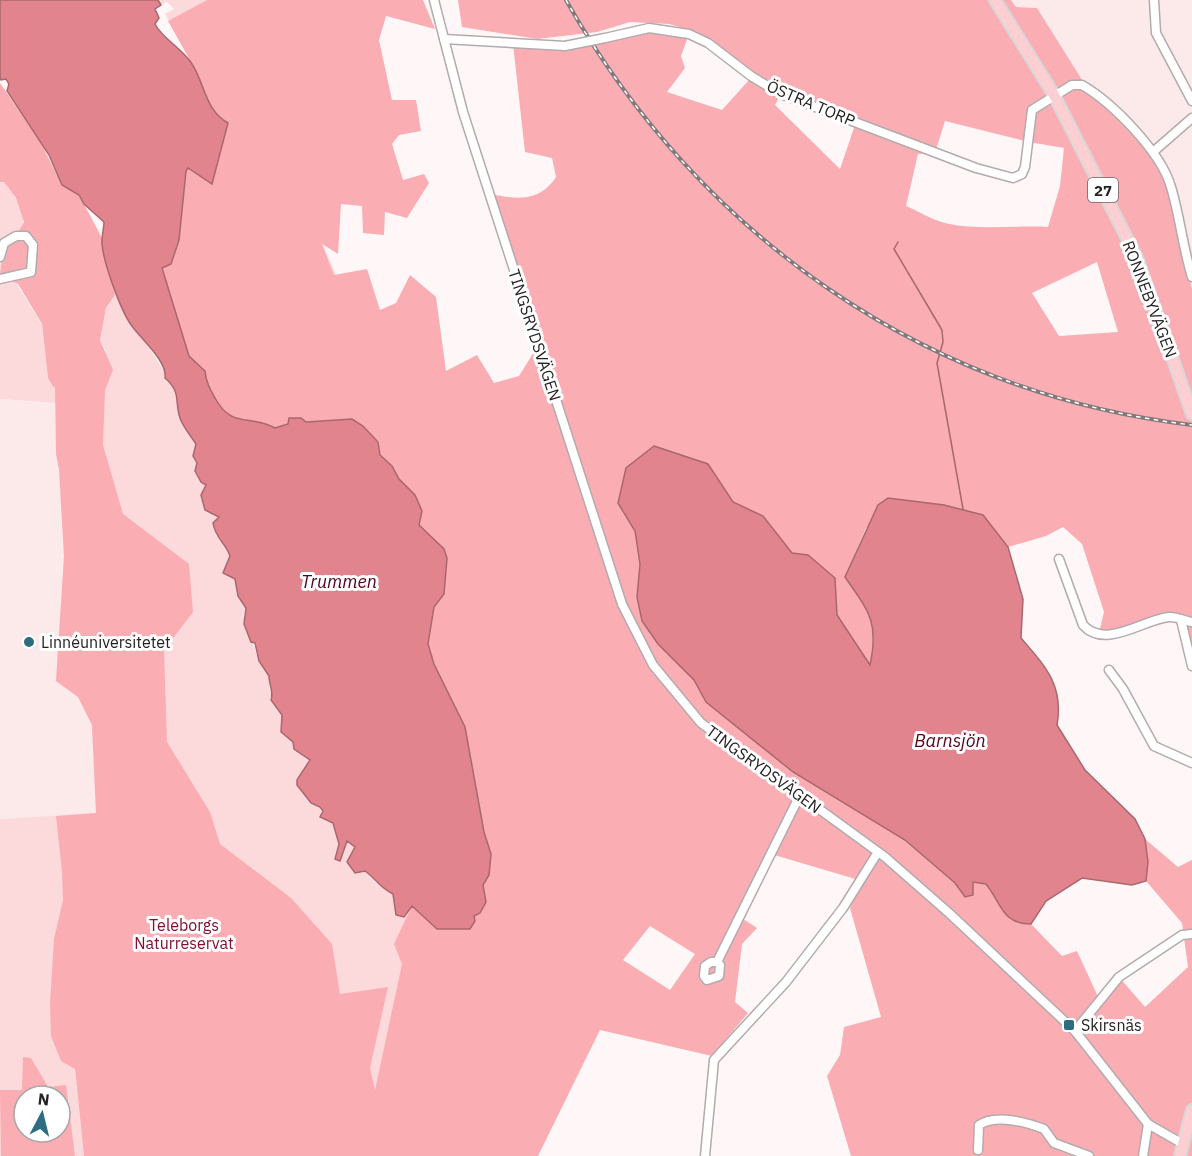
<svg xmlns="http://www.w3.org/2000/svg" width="1192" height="1156" font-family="'IBM Plex Sans',sans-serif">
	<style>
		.built { fill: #fceaeb }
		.green { fill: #fcdadc; fill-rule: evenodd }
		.forest { fill: #fbadb4; fill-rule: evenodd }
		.water { fill: #e1848e; stroke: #a9676e; stroke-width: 1.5 }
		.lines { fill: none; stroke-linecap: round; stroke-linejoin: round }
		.stream { stroke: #a9676e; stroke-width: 1.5 }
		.minor-casing { stroke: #b3abac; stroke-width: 11 }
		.major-casing { stroke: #d8d7d7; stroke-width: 14 }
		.minor { stroke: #fff; stroke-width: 8 }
		.major { stroke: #fdced2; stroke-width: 10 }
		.rail-casing { stroke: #7f7a7b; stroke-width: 4 }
		.rail { stroke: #fff; stroke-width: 1.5; stroke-dasharray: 4.5; stroke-linecap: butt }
		.minor-bridge-casing { stroke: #b3abac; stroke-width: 11; stroke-linecap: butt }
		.minor-bridge { stroke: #fff; stroke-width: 8 }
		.poi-dot { fill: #2d6c81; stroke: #fff; stroke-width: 2 }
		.labels { text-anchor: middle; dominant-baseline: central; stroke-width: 6; stroke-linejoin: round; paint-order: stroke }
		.shield { fill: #fff; stroke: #666465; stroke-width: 1.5 }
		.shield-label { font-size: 15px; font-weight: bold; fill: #252223 }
		.street-label { font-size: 16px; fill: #252223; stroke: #fff }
		.poi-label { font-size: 16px; fill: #252223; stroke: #fff; text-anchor: start }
		.park-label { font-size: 16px; fill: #81112f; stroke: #fff }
		.water-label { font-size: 18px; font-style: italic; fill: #57011a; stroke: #fff }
	</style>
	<rect width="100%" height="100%" fill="#fff7f7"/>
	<!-- built -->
	<g class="built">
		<path d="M1011 0H1192V289L1150 154 1084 83 1037 8 1016 7Z"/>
		<path d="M0 399 56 403V454L59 469 64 556 61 603 78 697 92 725 96 814 0 819Z"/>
	</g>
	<!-- green -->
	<path class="green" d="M158 0H207L169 21 322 243 334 270 474 705 376 1091 75 1069 84 1156H0V819L96 813 92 725 78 697 56 681 64 556 59 469 56 454V403L0 399V182H4C14 195 28 213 22 230L7 236 2 260 42 325 48 378 106 351 100 340 106 308 115 295 173 385 179 399V417L196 444 193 452 206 485 201 495 205 510 219 517 213 528 230 556 223 573 235 580 238 596 246 608 243 616 259 661 269 676V689L276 707 282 715 281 732 293 742 295 749 310 759 297 780 311 803 320 807 322 819 333 823 339 845 335 853 342 857 344 844 347 841 355 847 351 856C364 870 376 886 393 894L395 905 404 917 179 240 186 171 191 62 165 14 174 9 167 2 161 5ZM24 1096H60V1132H24Z"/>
	<!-- forest -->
	<g class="forest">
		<path d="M207 0H423L435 29 386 16 379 40 392 100H416L421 131 399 135 392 144 403 180 424 174 429 183 407 218 385 212 384 235 363 233 362 206 341 204 338 254 322 244 334 275 367 269 380 310 396 303 410 275 436 297 446 371 477 355 494 383 519 376 537 347 490 194C516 199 539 203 556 177L552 158 525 152 513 44 565 46 632 30 689 34 681 56 685 68 667 92 722 110 749 80 750 71 697 32 669 24 630 22 597 32 537 39 462 27 458 0H1011L1016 7 1037 8 1084 83 1150 154 1169 191 1192 289V666L1181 620 1174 617 1099 633 1104 612 1082 544 1063 527 1046 536 1008 547 983 515 866 528 845 577 866 608 874 627 870 666 837 615 835 578 808 555 792 553 763 516 733 502 708 464 654 446 618 503 635 531 640 564 637 597 658 644 694 680 706 702 793 772 905 840 955 883 965 897 973 882 986 884C1001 903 1004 924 1031 924L1062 956 1077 951 1100 1001 1119 977 1145 1007 1188 967 1182 923 1146 881 1148 862 1145 839 1178 867 1192 860V1156H851L827 1076 840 1055 844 1027 881 1017 850 908 862 881 771 854 737 915 757 928 742 944 735 1002 748 1013 712 1056 600 1030 538 1156H84L75 1069 61 1061 51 1036 50 1003 54 939 63 900 62 872 56 816 96 813 92 725 78 697 56 681 64 556 59 469 56 454 55 386 54 388 48 378 42 324 18 284 0 275 4 243 16 236 24 222 16 198 4 182H0V83L41 143 62 185 79 195 84 204 102 238 115 295 106 308 100 340 113 370 105 390 103 445 123 514 189 564 193 612 164 650 167 742 210 812 220 844 291 898 332 944 340 994 388 987 370 1068 375 1090 402 964 394 944 412 906 437 929 474 916 483 885 489 875 491 854 484 832 465 727 434 663 428 644 434 607 444 594 447 558 419 525 415 495 399 479 392 466 380 455 378 442 352 419 306 422 301 418H290L289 424 275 429C249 414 232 429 215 398 210 389 206 382 205 371L189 356 162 273V268L173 260 179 240 186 171 187 168 212 184 228 123 211 109 191 62 168 21ZM781 94 856 122 840 169 775 105ZM945 121 1029 142 1064 148 1060 186 1048 227C1014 225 979 231 945 223 932 220 918 211 906 206L918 154 935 153ZM1097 262 1118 332 1059 336 1032 293ZM650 926 695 954 670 990 623 960Z"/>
		<path d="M23 1057 31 1058 48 1087 66 1085 75 1156H1L0 1090H22ZM24 1096H60V1132H24Z"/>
	</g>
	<!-- water -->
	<g class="water">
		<path d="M0 0H158L161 5 155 9 159 18 155 24C162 38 180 47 190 61 205 81 204 110 228 123L212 184 188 168 186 171 179 240 171 264 162 268 189 356 205 371C206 382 210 389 215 398 232 429 249 414 275 428L288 424 289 418H301L306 422 352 419 363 426 378 442 380 455 392 466 399 479 415 495 422 511 419 525 444 549 447 558 444 594 434 607 428 644 434 664 465 727 484 832 491 854 489 875 483 885 486 902 480 913 474 916 475 921 470 929H437L412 906 404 917 396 915 393 894C380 888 376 879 365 871L355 873 347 862 355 847 347 841 340 861 335 859 339 844 333 823 320 817 323 811 320 807 311 803 297 785V780L310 760 294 749 293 742 281 732 282 715 271 700C274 693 269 685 269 676L259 661 255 643 251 642 244 624 246 608 238 596 235 579 223 573 230 556C226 543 215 538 213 523L219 517 205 510 201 495 206 485 201 482 195 471 197 463 193 456 196 444C191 436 183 427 180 418 174 400 182 393 165 378 168 362 141 339 132 326 121 312 101 257 102 240 102 234 104 228 104 222L84 204 79 195 62 185 49 155 7 91 9 84 6 79 1 80 0 77Z"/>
		<path d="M654 446 708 464 733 502 763 516 792 553 808 555 835 578 837 615 870 665C879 621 869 612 845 577L878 505 888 498 944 505 983 515 1008 547 1023 599 1021 638C1045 666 1064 685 1057 725L1085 770 1135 819 1145 839 1148 862 1146 881 1132 885 1082 878 1046 901 1031 924C1002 924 1002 904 986 884L973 882V895L965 897 955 883 905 840 793 772 706 702 694 680 658 644 642 621 637 597 640 564 635 531 618 503 626 468Z"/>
	</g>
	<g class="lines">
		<!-- stream -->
		<path class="stream" d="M898 242 894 249 942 330 943 342 937 363 963 509"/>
		<!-- minor casing -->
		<g class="minor-casing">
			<g id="minor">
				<path d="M434 0 463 112 622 604 653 665 701 723 885 857 949 913 1075 1031 1148 1124 1183 1144"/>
				<path d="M1154 0 1156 33 1192 101"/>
				<path d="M605 38 649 28 689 34 708 43 751 76 781 94 976 168 1013 178 1022 174 1025 167 1032 110 1072 85H1082C1113 103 1161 152 1171 187 1180 217 1183 248 1192 277"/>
				<path d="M444 39 565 46"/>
				<path d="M1153 152 1192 118"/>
				<path d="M0 257 4 243 16 236H26L33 245 31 272 0 279"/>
				<path d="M1059 559 1083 625C1105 650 1144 619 1169 617 1176 616 1184 621 1192 622"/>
				<path d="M1181 620 1192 666"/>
				<path d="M1109 670 1123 689 1154 746 1192 763"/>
				<path d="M717 962 720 965 719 976 707 980 704 976 705 966 711 962H717L796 803 803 799"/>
				<path d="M1075 1031 1119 977 1182 935 1192 934"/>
				<path d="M978 1150 979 1125C996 1114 1026 1122 1044 1129L1054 1143 1089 1156"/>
				<path d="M705 1156 714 1060 786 982 843 908 878 852"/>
				<path d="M1143 1156 1148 1124"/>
			</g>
		</g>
		<!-- major casing -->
		<g class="major-casing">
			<g id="major">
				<path d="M995 0 1054 95 1138 260 1192 414"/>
				<path d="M1180 1156 1192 1110"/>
			</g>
		</g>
		<!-- minor -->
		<use href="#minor" class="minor"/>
		<!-- major -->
		<use href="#major" class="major"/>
		<!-- rail casing -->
		<g class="rail-casing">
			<path id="rail" d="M566 0C698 234 923 393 1192 425"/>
		</g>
		<!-- rail -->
		<use href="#rail" class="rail"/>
		<!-- minor-bridge casing -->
		<g class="minor-bridge-casing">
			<path id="minor-bridge" d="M565 46 605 38"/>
		</g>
		<!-- minor-bridge -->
		<use href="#minor-bridge" class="minor-bridge"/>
	</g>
	<!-- markers -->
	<g class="poi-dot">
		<circle cx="29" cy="642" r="6"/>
		<rect x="1063" y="1019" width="12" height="12" rx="3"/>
	</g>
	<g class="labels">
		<!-- shield labels -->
		<rect class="shield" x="1088" y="178" width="30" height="24" rx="4.5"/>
		<g class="shield-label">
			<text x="1103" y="190">27</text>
		</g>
		<!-- street labels -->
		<g class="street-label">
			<text transform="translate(811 103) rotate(23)">ÖSTRA TORP</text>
			<text transform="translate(1150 299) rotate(69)">RONNEBYVÄGEN</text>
			<text transform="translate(535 335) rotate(72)">TINGSRYDSVÄGEN</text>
			<text transform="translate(764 769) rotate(36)">TINGSRYDSVÄGEN</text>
		</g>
		<!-- poi labels -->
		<g class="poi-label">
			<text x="41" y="642">Linnéuniversitetet</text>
			<text x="1081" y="1025">Skirsnäs</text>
		</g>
		<!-- park labels -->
		<g class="park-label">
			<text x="184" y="925">Teleborgs<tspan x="184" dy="18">Naturreservat</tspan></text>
		</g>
		<!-- water labels -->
		<g class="water-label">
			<text x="339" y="581">Trummen</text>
			<text x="950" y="740">Barnsjön</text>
		</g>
	</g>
	<!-- north arrow -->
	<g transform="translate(42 1114) rotate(7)"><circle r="28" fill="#ffffff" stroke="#a8a7a7" stroke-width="1.5"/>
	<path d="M0-4.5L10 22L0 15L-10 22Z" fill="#2d6c81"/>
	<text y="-9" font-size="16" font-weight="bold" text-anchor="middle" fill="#252223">N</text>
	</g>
</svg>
